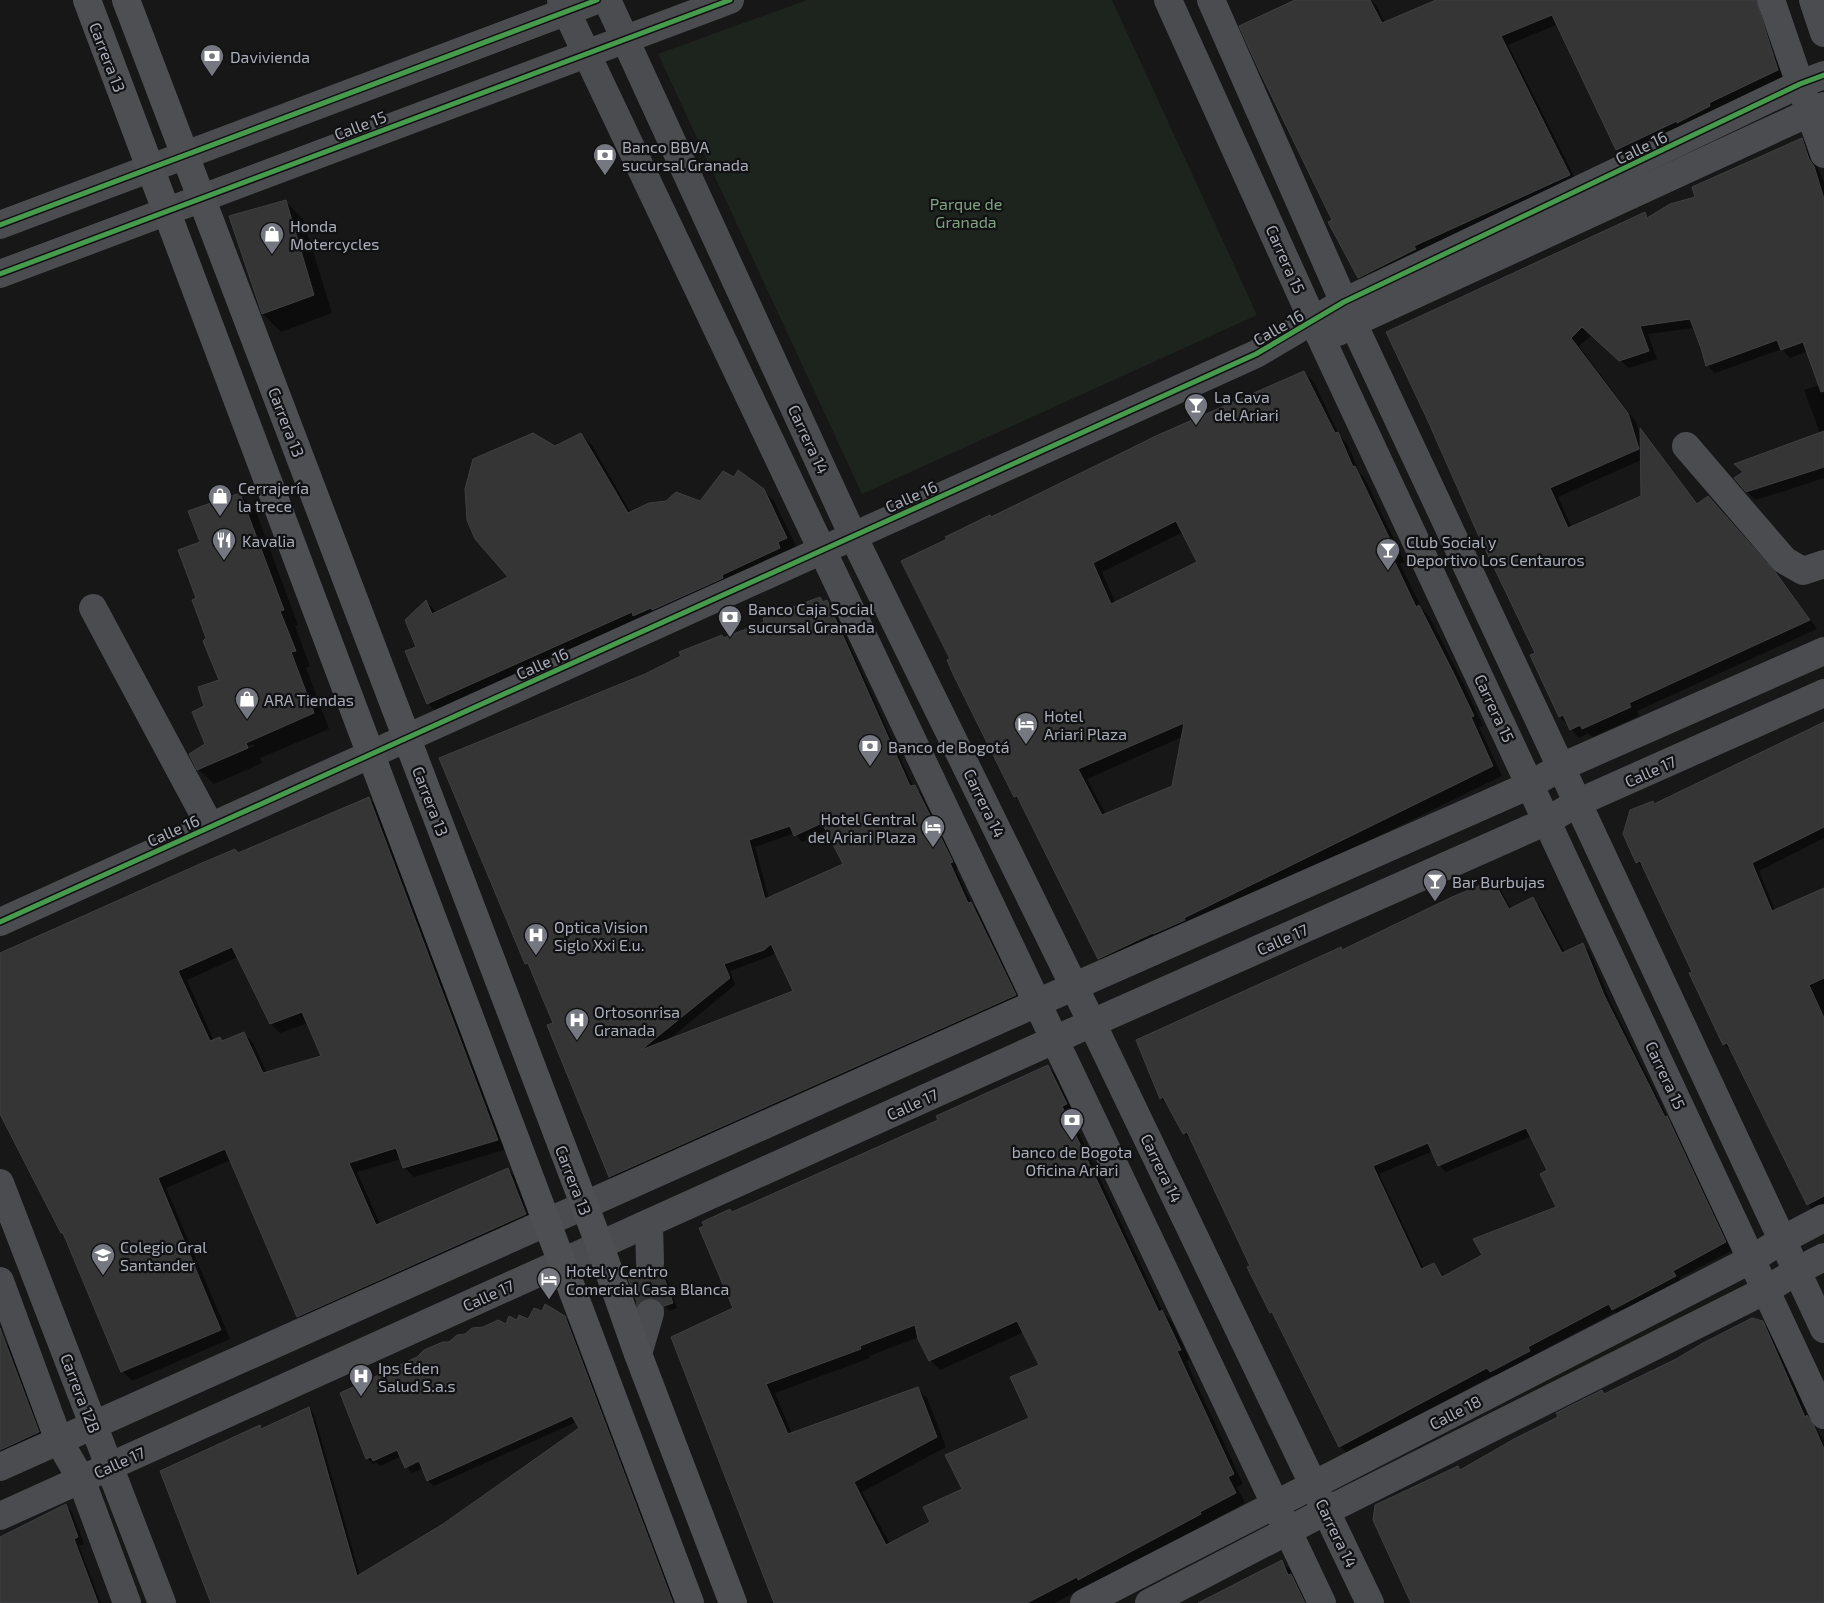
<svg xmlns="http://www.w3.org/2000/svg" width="1824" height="1603" font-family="'Exo 2',sans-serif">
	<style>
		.green { fill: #1d241e }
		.shadow { fill: #0007; fill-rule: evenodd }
		.building { fill: #353536; stroke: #3f4043; fill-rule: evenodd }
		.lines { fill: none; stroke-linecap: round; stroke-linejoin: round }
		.minor-tunnel { stroke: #343537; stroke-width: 28; stroke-dasharray: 28 14; stroke-linecap: butt }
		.minor { stroke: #4b4c50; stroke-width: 28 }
		.major { stroke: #4d4f52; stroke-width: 28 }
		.cycleway-casing { stroke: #111113; stroke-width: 8 }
		.cycleway { stroke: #469c4c; stroke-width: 5 }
		.labels { text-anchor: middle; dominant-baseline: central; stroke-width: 4.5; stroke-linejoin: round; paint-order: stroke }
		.poi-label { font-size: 16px; fill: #a8adb8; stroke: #111113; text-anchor: start }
		.street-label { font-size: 16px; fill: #a8adb8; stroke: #111113 }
		.park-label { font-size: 16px; fill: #7fa381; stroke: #111113 }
	</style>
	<rect width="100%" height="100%" fill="#171717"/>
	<!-- green -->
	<path class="green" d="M807 0H1112L1257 315 862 494 658 54Z"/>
	<!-- shadow -->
	<g class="shadow">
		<path d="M1298 0H1371L1376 5 1385 23 1439 0H1762L1786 78 1626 158 1617 149 1558 24 1508 45 1578 184 1367 286 1359 277 1334 221Z"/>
		<path d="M1802 139 1810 148 1824 183V478L1756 500 1747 492 1820 433 1804 390 1820 385 1808 351 1790 358 1782 349 1715 373 1707 365 1694 328 1648 334 1657 359 1629 368 1592 335 1579 346 1636 422 1640 435 1641 431 1699 505 1717 506 1784 583 1817 629 1637 711 1639 716 1592 737 1588 733 1579 738 1560 717 1531 656 1536 653 1429 420 1644 214 1649 219 1696 198ZM1641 460 1642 497 1572 528 1558 497Z"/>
		<path d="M285 201 303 219 332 313 281 332 263 314 231 216Z"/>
		<path d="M1304 372 1314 382 1340 437 1347 443 1360 474 1364 477 1405 562 1400 564 1422 609 1429 616 1463 683 1483 726 1479 727 1502 776 1108 968 1099 958 1023 805 1015 797 952 659 991 518ZM1183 532 1199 562 1116 604 1102 572ZM1182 737 1173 787 1106 815 1087 779Z"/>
		<path d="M581 434 592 445 631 513 701 503 763 490 774 501 797 548 438 714 428 703 418 647 426 601 437 613 510 578 555 448Z"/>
		<path d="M240 494 255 509 298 625 295 626 310 666 306 668 329 729 260 758 262 763 214 784 198 769 206 744V707L220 681 197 599 201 543ZM253 744 254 746 219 761V759Z"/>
		<path d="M820 598 824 602 827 601 833 608 913 786 921 793 958 868 956 870 971 903 978 910 1022 1002 616 1183 610 1177 549 1026 554 1024 532 968 526 963 646 675ZM827 830 845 865 769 899 755 847 795 833 802 842ZM776 952 794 992 667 1041 735 985 730 971 771 956Z"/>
		<path d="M1824 724V838L1759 871 1775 911 1824 890V1207L1815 1212 1808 1204 1732 1052 1724 1044 1694 972 1645 870 1637 862 1624 834 1652 802 1655 805Z"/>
		<path d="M369 798 378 808 507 1149 414 1177 404 1167 401 1159 357 1172 380 1224 508 1169 517 1179 535 1224 308 1326 298 1316 231 1160 166 1188 230 1339 132 1381 122 1371 66 1236 62 1233 0 1111V954ZM238 957 271 1024 280 1033 308 1023 322 1057 267 1073 253 1043 244 1034 224 1042 220 1038 214 1041 187 980Z"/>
		<path d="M1493 882 1500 889 1511 909 1532 899 1540 906 1565 953 1583 944 1590 952 1611 1003 1669 1120 1674 1125 1733 1250 1679 1278 1682 1284 1620 1317 1615 1312 1534 1355 1536 1359 1498 1379 1494 1375 1347 1453 1340 1446 1276 1318 1271 1312 1252 1266 1192 1141 1184 1133 1168 1106 1161 1098 1138 1040 1340 948 1344 951ZM1532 1136 1549 1171 1558 1208 1484 1256 1444 1277 1434 1264 1424 1269 1379 1174 1433 1151 1439 1165 1446 1172Z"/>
		<path d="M1048 1066 1057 1076 1076 1114 1071 1116 1134 1251 1163 1312 1172 1322 1190 1360 1186 1361 1243 1484 1237 1487 1245 1503 1209 1522 1210 1524 1089 1589 1086 1586 1055 1603H771L774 1601 734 1309 733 1213 940 1120ZM1024 1332 1041 1365 1031 1418 932 1522 890 1544 862 1492 946 1447 927 1398 917 1389 792 1434 775 1393 870 1358 869 1356 919 1337 930 1360 940 1370Z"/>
		<path d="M661 1274 667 1279 677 1308 670 1311 662 1303H653L644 1309 639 1304 642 1277 651 1279 658 1277Z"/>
		<path d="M565 1317 571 1323 676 1603H213L260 1426 263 1429 309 1408 314 1414 360 1576 444 1525 580 1429 576 1422 434 1486 428 1481 423 1468 412 1473 407 1467 402 1456 380 1466 376 1462 373 1464 367 1458 449 1343 517 1321Z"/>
		<path d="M1762 1322 1771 1331 1810 1420 1815 1426 1824 1441V1603H1412L1461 1471 1605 1395Z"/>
		<path d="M0 1327 7 1344 13 1350 46 1440 0 1460Z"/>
		<path d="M65 1505 72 1512 84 1544 79 1546 101 1603H0V1545Z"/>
		<path d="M1282 1562 1290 1570 1308 1603H1199Z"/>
	</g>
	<!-- building -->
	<g class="building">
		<path d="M1295 0H1370L1382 23 1436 0H1756L1778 70 1709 103 1710 106 1677 123V121L1616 150 1552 15 1501 36 1570 175 1414 246 1416 249 1358 278 1328 222 1332 220 1258 68 1239 26Z"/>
		<path d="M1802 138 1809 159 1814 166 1824 199V391L1821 392 1803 342 1781 350 1777 340 1706 366 1701 348 1690 319 1640 326 1649 351 1619 361 1582 327 1571 338 1628 413 1639 449 1550 488 1568 528 1641 496 1640 428 1697 504 1708 496 1776 573 1810 620 1629 703 1631 707 1582 729 1580 725 1570 730 1563 715 1559 717 1530 655 1535 653 1477 532 1428 421 1386 332 1645 212 1647 218 1670 204 1695 197 1692 187Z"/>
		<path d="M286 200 314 295 262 314 229 216Z"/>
		<path d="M1304 371 1335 433 1338 432 1353 467 1355 466 1396 552 1391 554 1416 607 1419 605 1453 672 1474 716 1471 717 1493 766 1184 918 1185 920 1153 934V933L1098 959 1017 796 1014 797 953 674 947 660 950 659 901 561 947 539 945 537 990 515 991 517 1034 496 1158 435ZM1176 521 1197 562 1111 604 1093 563ZM1184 723 1172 786 1102 815 1078 769Z"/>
		<path d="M1824 431V467L1746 492 1734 478 1743 472 1734 464Z"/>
		<path d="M533 433 555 446 581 433 628 513 649 503 666 501 676 492 700 501 723 471 734 477 738 470 764 489 787 538 778 542 780 548 722 575 723 578 652 610 651 608 633 616 632 612 427 704 405 651 416 647 405 620 426 600 432 614 508 577 475 539 467 520 465 489 473 459Z"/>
		<path d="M240 493 284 610 280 611 296 651 291 652 314 713 246 743 248 748 197 770 189 754 205 744 192 712 204 706 198 687 219 680 203 641 206 638 192 600 196 598 178 550 200 542 188 511Z"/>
		<path d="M820 597 823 602 827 600 910 786 915 785 953 862 950 863 968 903 971 902 1016 995 609 1177 547 1025 553 1023 537 985 528 963 525 964 439 758 645 674 681 656 679 652 722 635 723 638 764 622 763 618ZM822 823 843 864 765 899 749 840 790 826 794 836ZM771 944 793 991 641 1050 730 978 724 964 764 950Z"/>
		<path d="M1824 722V827L1752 863 1772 911 1824 888V978L1809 985 1824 1018V1196L1807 1205 1727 1043 1723 1045 1689 973 1692 972 1640 861 1636 863 1623 834 1630 810 1653 801 1654 804Z"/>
		<path d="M369 797 498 1140 403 1168 396 1148 349 1163 376 1225 508 1168 526 1214 297 1317 225 1149 158 1178 221 1330 121 1372 63 1233H61L0 1114V953L202 863 235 849 238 853ZM232 947 270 1024 302 1012 321 1056 263 1073 244 1032 222 1041 220 1037 210 1041 178 971Z"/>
		<path d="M1493 880 1509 909 1533 897 1562 953 1583 943 1604 995 1665 1117 1667 1116 1726 1242 1673 1271 1676 1276 1612 1310 1609 1304 1528 1347 1530 1351 1490 1372 1487 1368 1339 1447 1272 1312 1270 1313 1247 1267 1250 1266 1187 1132 1183 1134 1163 1097 1160 1099 1136 1040 1341 947 1342 950 1452 897ZM1526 1128 1547 1170 1540 1174 1556 1207 1473 1239 1482 1255 1442 1277 1434 1263 1421 1269 1373 1166 1428 1143 1438 1166Z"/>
		<path d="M1048 1065 1067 1104 1062 1106 1125 1240 1159 1312 1162 1310 1181 1350 1177 1351 1234 1474 1228 1477 1236 1493 1200 1512 1201 1514 1078 1580 1077 1577 1027 1603H774L671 1337 733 1308 699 1228 704 1226 702 1222 730 1209 732 1212 938 1120 936 1116ZM1017 1321 1039 1365 1010 1377 1029 1418 945 1455 962 1489 923 1507 930 1522 886 1545 854 1482 937 1437 918 1387 788 1434 766 1384 861 1349 860 1346 915 1325 918 1339 929 1361Z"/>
		<path d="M636 1269 642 1275 650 1278 658 1276 662 1272 673 1303 664 1306 661 1302 655 1298H647L638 1304 626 1274Z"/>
		<path d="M545 1304 565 1316 673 1603H211L160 1471 260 1425 261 1429 309 1407 357 1576 443 1524 579 1428 572 1416 427 1481 419 1461 405 1468 397 1450 373 1461 371 1457 366 1459 340 1393 417 1357 424 1350 443 1342H449L457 1335 465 1334 472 1328 483 1327 498 1320 506 1324 509 1316 517 1320 519 1315 528 1319 534 1308 542 1311Z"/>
		<path d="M1752 1318 1763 1321 1805 1417 1807 1415 1814 1426 1824 1449V1603H1411L1373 1520 1375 1505 1458 1466 1460 1470 1514 1439 1558 1417 1556 1413 1602 1390 1604 1394 1676 1359 1703 1343Z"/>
		<path d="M0 1328 39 1432 0 1450Z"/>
		<path d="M66 1504 78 1537 74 1539 98 1603H0V1537Z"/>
		<path d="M1282 1560 1288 1575 1291 1574 1305 1603H1198Z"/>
	</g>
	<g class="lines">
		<!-- minor-tunnel -->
		<path class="minor-tunnel" d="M650 1313V1262"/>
		<!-- minor -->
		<g class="minor">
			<path d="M561 0 1322 1603"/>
			<path d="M607 0 853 536 1092 1023 1370 1603"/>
			<path d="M1168 0 1313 321 1824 1415"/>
			<path d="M1211 0 1353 323 1824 1329"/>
			<path d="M1771 0 1824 154"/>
			<path d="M1813 0 1824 33"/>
			<path d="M0 225 597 0"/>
			<path d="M0 274 730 0"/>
			<path d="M1338 332 1353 323 1824 106"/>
			<path d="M1686 446 1784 560 1803 571 1824 564"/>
			<path d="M93 608 210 826"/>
			<path d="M0 922 1256 354 1344 302 1800 84 1824 75"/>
			<path d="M0 1183 162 1603"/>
			<path d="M649 1223 650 1262"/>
			<path d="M0 1281 59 1441 81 1479 127 1603"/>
			<path d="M638 1354 650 1313"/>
			<path d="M0 1467 1075 986 1530 785 1561 767 1824 651"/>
			<path d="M0 1516 1054 1040 1547 821 1577 803 1824 693"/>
			<path d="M1084 1603 1752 1259 1782 1240 1824 1218"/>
			<path d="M1149 1603 1326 1511 1766 1290 1797 1271 1824 1257"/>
		</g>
		<!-- major -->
		<g class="major">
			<path d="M87 0 690 1603"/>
			<path d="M126 0 600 1246 638 1354 733 1603"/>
		</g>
		<!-- cycleway casing -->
		<g class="cycleway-casing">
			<g id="cycleway">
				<path d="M0 225 597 0"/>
				<path d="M0 274 730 0"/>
				<path d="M0 922 1256 354 1344 302 1800 84 1824 75"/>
			</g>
		</g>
		<!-- cycleway -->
		<use href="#cycleway" class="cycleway"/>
	</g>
	<!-- icons -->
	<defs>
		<g id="bank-pin" transform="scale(1.25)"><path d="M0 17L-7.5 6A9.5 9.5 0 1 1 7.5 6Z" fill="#757880" stroke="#111113"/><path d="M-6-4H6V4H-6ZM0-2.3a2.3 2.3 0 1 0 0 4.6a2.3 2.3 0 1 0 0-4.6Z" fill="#fff"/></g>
		<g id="shop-pin" transform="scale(1.25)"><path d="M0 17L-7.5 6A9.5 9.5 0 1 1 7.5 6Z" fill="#757880" stroke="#111113"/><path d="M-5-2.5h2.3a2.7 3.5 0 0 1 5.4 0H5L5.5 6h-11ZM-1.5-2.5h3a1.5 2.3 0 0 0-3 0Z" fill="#fff"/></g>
		<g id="bar-pin" transform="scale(1.25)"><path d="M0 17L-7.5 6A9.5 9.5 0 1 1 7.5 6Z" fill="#757880" stroke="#111113"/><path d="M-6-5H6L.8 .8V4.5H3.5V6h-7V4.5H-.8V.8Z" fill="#fff"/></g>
		<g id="restaurant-pin" transform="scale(1.25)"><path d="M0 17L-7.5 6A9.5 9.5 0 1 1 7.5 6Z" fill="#757880" stroke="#111113"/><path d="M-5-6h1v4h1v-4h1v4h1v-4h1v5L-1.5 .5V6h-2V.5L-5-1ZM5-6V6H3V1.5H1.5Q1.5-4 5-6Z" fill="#fff"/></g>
		<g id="hotel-pin" transform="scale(1.25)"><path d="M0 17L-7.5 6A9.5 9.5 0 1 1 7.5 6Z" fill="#757880" stroke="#111113"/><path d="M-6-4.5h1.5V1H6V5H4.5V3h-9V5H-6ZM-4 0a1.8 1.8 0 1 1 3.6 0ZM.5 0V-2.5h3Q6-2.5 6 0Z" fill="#fff"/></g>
		<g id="hospital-pin" transform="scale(1.25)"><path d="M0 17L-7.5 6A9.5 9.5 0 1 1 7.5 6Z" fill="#757880" stroke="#111113"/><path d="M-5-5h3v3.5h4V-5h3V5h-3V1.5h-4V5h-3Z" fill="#fff"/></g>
		<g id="school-pin" transform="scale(1.25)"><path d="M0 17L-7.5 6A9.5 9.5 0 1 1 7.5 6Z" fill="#757880" stroke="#111113"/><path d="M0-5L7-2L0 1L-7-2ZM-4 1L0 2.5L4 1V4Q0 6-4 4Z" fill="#fff"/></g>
	</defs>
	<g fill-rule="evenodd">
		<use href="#bank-pin" x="212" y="56"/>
		<use href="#bank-pin" x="605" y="155"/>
		<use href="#shop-pin" x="272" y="234"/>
		<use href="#bar-pin" x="1196" y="405"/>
		<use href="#shop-pin" x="220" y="496"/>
		<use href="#restaurant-pin" x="224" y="540"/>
		<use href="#bar-pin" x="1388" y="550"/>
		<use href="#bank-pin" x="730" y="617"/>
		<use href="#shop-pin" x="247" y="699"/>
		<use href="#hotel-pin" x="1026" y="724"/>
		<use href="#bank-pin" x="870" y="746"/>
		<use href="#hotel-pin" x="933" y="827"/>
		<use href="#bar-pin" x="1435" y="881"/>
		<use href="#hospital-pin" x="536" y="935"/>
		<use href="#hospital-pin" x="577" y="1020"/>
		<use href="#bank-pin" x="1072" y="1120"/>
		<use href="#school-pin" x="103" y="1255"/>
		<use href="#hotel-pin" x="549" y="1279"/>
		<use href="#hospital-pin" x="361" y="1376"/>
	</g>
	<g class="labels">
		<!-- poi labels -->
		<g class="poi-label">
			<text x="230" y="56">Davivienda</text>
			<text x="622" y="146">Banco BBVA<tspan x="622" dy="18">sucursal Granada</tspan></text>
			<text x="290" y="225">Honda<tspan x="290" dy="18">Motercycles</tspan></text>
			<text x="1214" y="396">La Cava<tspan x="1214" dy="18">del Ariari</tspan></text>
			<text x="238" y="487">Cerrajería<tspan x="238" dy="18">la trece</tspan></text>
			<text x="242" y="540">Kavalia</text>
			<text x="1406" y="541">Club Social y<tspan x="1406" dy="18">Deportivo Los Centauros</tspan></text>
			<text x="748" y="608">Banco Caja Social<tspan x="748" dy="18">sucursal Granada</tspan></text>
			<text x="264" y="699">ARA Tiendas</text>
			<text x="1044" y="715">Hotel<tspan x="1044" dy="18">Ariari Plaza</tspan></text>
			<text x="888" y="746">Banco de Bogotá</text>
			<text x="916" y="818" text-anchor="end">Hotel Central<tspan x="916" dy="18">del Ariari Plaza</tspan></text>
			<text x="1452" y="881">Bar Burbujas</text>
			<text x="554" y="926">Optica Vision<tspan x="554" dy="18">Siglo Xxi E.u.</tspan></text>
			<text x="594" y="1011">Ortosonrisa<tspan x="594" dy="18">Granada</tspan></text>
			<text x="1072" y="1151" text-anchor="middle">banco de Bogota<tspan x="1072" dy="18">Oficina Ariari</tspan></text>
			<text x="120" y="1246">Colegio Gral<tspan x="120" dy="18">Santander</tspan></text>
			<text x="566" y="1270">Hotel y Centro<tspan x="566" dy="18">Comercial Casa Blanca</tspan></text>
			<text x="378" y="1367">Ips Eden<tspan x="378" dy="18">Salud S.a.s</tspan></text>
		</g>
		<!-- street labels -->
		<g class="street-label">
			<text transform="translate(108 57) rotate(69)">Carrera 13</text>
			<text transform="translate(360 125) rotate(-21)">Calle 15</text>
			<text transform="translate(1641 147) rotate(-26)">Calle 16</text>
			<text transform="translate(1286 259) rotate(66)">Carrera 15</text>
			<text transform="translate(1278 327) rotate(-30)">Calle 16</text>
			<text transform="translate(287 422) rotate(69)">Carrera 13</text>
			<text transform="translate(809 439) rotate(65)">Carrera 14</text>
			<text transform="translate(911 496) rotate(-24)">Calle 16</text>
			<text transform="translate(542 663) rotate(-24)">Calle 16</text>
			<text transform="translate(1495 708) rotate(65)">Carrera 15</text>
			<text transform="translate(1650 771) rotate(-24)">Calle 17</text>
			<text transform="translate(431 801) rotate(69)">Carrera 13</text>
			<text transform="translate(985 803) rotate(64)">Carrera 14</text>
			<text transform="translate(173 830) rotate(-24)">Calle 16</text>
			<text transform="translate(1282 939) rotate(-24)">Calle 17</text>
			<text transform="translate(1666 1075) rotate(65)">Carrera 15</text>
			<text transform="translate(912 1104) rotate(-24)">Calle 17</text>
			<text transform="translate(1162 1168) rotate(64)">Carrera 14</text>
			<text transform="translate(574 1180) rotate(69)">Carrera 13</text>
			<text transform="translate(488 1295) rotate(-24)">Calle 17</text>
			<text transform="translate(81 1393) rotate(69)">Carrera 12B</text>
			<text transform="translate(1455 1412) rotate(-27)">Calle 18</text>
			<text transform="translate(119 1462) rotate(-24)">Calle 17</text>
			<text transform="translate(1337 1533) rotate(64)">Carrera 14</text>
		</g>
		<!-- park labels -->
		<g class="park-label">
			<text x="966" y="203">Parque de<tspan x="966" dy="18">Granada</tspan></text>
		</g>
	</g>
</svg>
